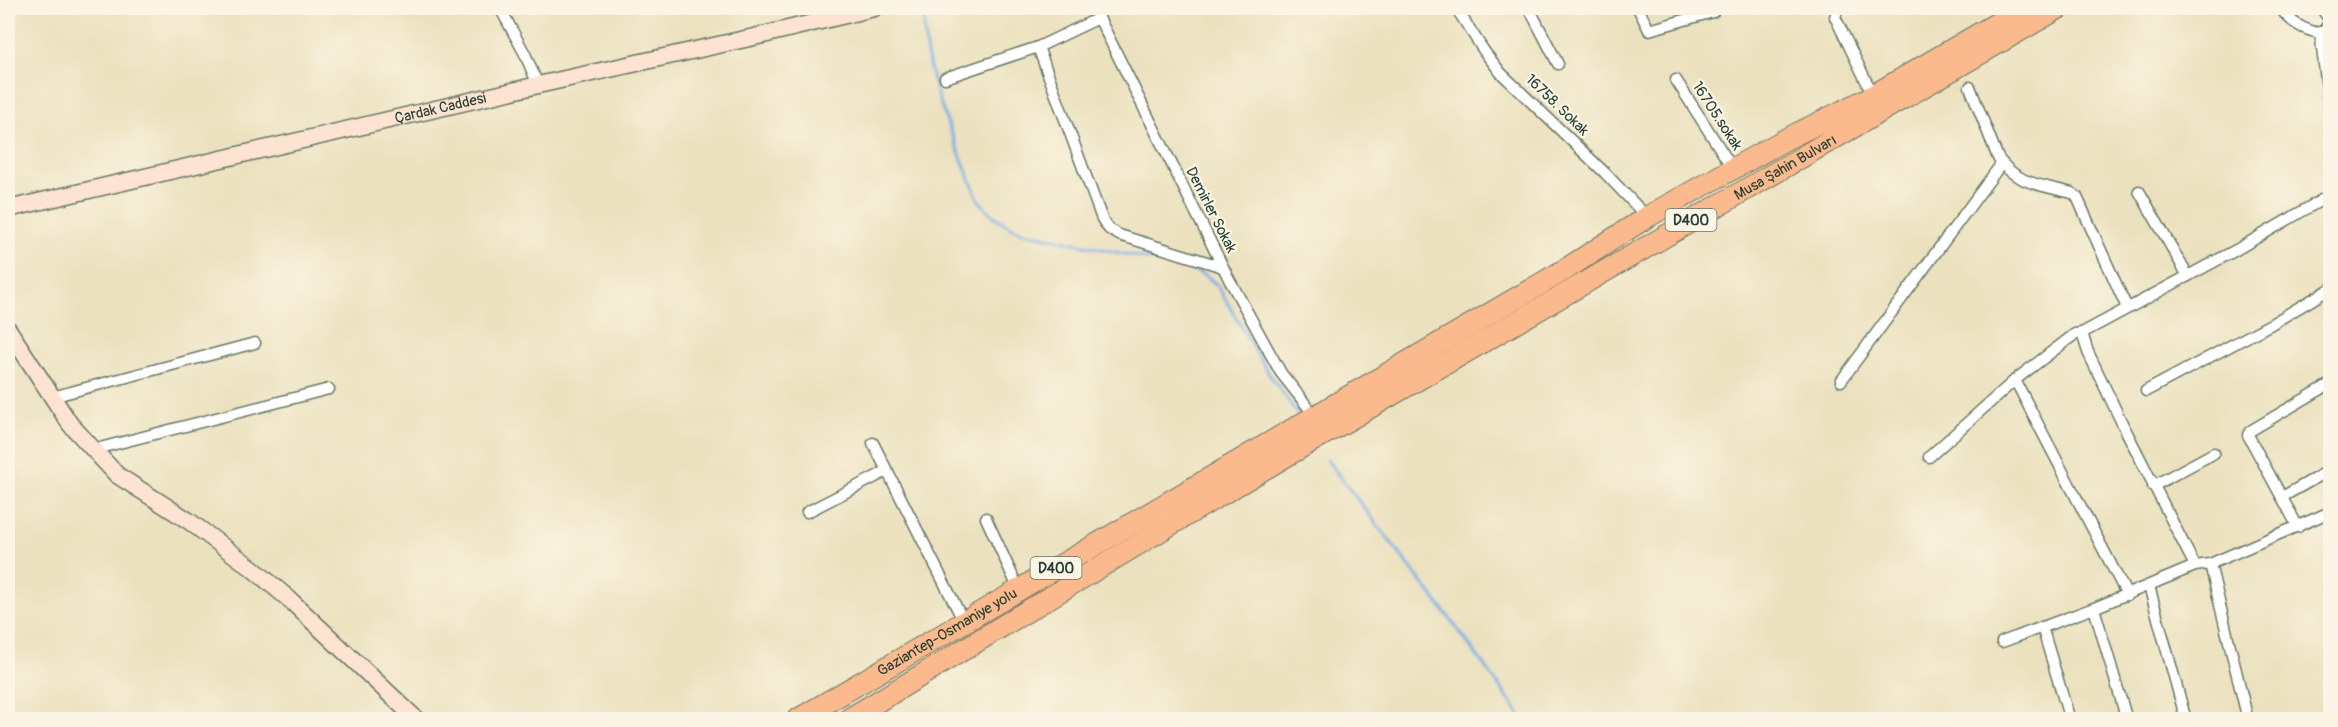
<svg xmlns="http://www.w3.org/2000/svg" width="2338" height="727" font-family="Pangolin,sans-serif">
	<style>
		.lines { fill: none; stroke-linecap: round; stroke-linejoin: round }
		.stream { stroke: #78ace5; stroke-width: 3 }
		.street-casing { stroke: #667664; stroke-width: 13 }
		.secondary-casing { stroke: #667664; stroke-width: 19 }
		.highway-casing { stroke: #667664; stroke-width: 23 }
		.street { stroke: #fff; stroke-width: 10 }
		.secondary { stroke: #fde3d1; stroke-width: 16 }
		.highway { stroke: #fbba8d; stroke-width: 21 }
		.labels { text-anchor: middle; dominant-baseline: central; stroke-width: 4.5; stroke-linejoin: round; paint-order: stroke }
		.shield { fill: #fcf5e5; stroke: #617469; stroke-width: 1.5 }
		.shield-label { font-size: 14px; font-weight: bold; fill: #1f3d34 }
		.street-label { font-size: 15px; fill: #1f3d34; stroke: #fcf5e5 }
	</style>
	<rect width="100%" height="100%" fill="#fcf5e5"/>
	<filter id="ink" filterUnits="userSpaceOnUse"><feTurbulence type="fractalNoise" baseFrequency=".0167" numOctaves="2"/><feDisplacementMap in="SourceGraphic" scale="12" xChannelSelector="R" yChannelSelector="G"/><feConvolveMatrix kernelMatrix="1 2 1 2 8 2 1 2 1" color-interpolation-filters="sRGB"/></filter>
	<filter id="wash" filterUnits="userSpaceOnUse"><feTurbulence type="fractalNoise" baseFrequency=".008" numOctaves="4" result="noise"/><feDisplacementMap in="SourceGraphic" scale="24" xChannelSelector="R" yChannelSelector="G"/><feGaussianBlur stdDeviation="1.35" result="paint"/><feColorMatrix in="noise" values="0 0 0 0 0 0 0 0 0 0 0 0 0 0 0 0 0 1.4 0 .05"/><feComposite in="paint" operator="in"/></filter>
	<g filter="url(#wash)">
		<rect width="100%" height="100%" fill="#ebe1be"/>
		<g class="lines">
			<!-- stream -->
			<g class="stream">
				<path d="M924 8C920 73 955 139 978 199 990 215 1002 223 1020 231L1185 267 1205 275 1217 285 1269 374 1300 417"/>
				<path d="M1327 460 1451 620 1524 720"/>
			</g>
		</g>
	</g>
	<g filter="url(#ink)">
		<g class="lines">
			<!-- street casing -->
			<g class="street-casing">
				<g id="street">
					<path d="M500 8 525 54 538 85"/>
					<path d="M1097 8 1099 18 1229 279 1281 373 1315 416"/>
					<path d="M1456 8 1484 51 1501 73 1605 173 1647 217"/>
					<path d="M1529 8 1558 64"/>
					<path d="M1638 8 1649 30 1713 12 1714 8"/>
					<path d="M1838 8 1835 17 1873 95"/>
					<path d="M2280 8C2291 22 2302 30 2320 33L2326 28 2330 21"/>
					<path d="M2321 8 2330 20"/>
					<path d="M2320 33 2330 111"/>
					<path d="M1038 47 1102 219 1109 229 1119 235 1223 267"/>
					<path d="M945 78 1038 47 1099 18"/>
					<path d="M1676 80 1733 169"/>
					<path d="M1970 87 1998 158C2017 185 2043 185 2072 193L2077 197 2127 308"/>
					<path d="M2139 191 2188 276"/>
					<path d="M2082 333 2088 352 2121 421 2195 566"/>
					<path d="M2015 380 2127 595"/>
					<path d="M1841 381 2002 163"/>
					<path d="M2146 391 2273 323 2330 289"/>
					<path d="M52 397 255 343"/>
					<path d="M873 443 964 622"/>
					<path d="M92 450 329 389"/>
					<path d="M1929 457 2015 380 2075 334 2082 333 2236 250 2330 195"/>
					<path d="M2153 486 2214 453"/>
					<path d="M2282 497 2330 470"/>
					<path d="M807 512 887 471"/>
					<path d="M986 518 1019 590"/>
					<path d="M2298 527 2248 435 2250 431 2330 384"/>
					<path d="M2210 564 2248 720"/>
					<path d="M2149 586 2186 720"/>
					<path d="M2094 608 2127 720"/>
					<path d="M2042 627 2070 720"/>
					<path d="M2002 642 2094 608 2195 566 2210 564 2330 512"/>
				</g>
			</g>
			<!-- secondary casing -->
			<g class="secondary-casing">
				<g id="secondary">
					<path id="s1" d="M8 209 538 85 763 35 874 8"/>
					<path d="M8 329 70 424 117 475 189 521 252 568 289 599 417 720"/>
				</g>
			</g>
			<!-- highway casing -->
			<g class="highway-casing">
				<g id="highway">
					<path id="s2" d="M797 720 1566 269 1647 217 1786 139 1867 99 2023 8"/>
					<path id="s3" d="M847 720C1007 624 1165 526 1326 433 1570 291 1815 151 2059 8"/>
				</g>
			</g>
			<!-- street -->
			<use href="#street" class="street"/>
			<!-- secondary -->
			<use href="#secondary" class="secondary"/>
			<!-- highway -->
			<use href="#highway" class="highway"/>
		</g>
	</g>
	<g class="labels">
		<!-- shield labels -->
		<g class="shield">
			<rect x="1665.5" y="209" width="51" height="22" rx="4.5"/>
			<rect x="1030.5" y="557" width="51" height="22" rx="4.5"/>
		</g>
		<g class="shield-label">
			<text x="1691" y="220">D400</text>
			<text x="1056" y="568">D400</text>
		</g>
		<!-- street labels -->
		<g class="street-label">
			<text transform="translate(1557 105) rotate(44)">16758. Sokak</text>
			<text stroke="none"><textPath href="#s1" startOffset="444">Çardak Caddesi</textPath></text>
			<text transform="translate(1717 116) rotate(57)">16705.sokak</text>
			<text stroke="none"><textPath href="#s3" startOffset="1089">Musa Şahin Bulvarı</textPath></text>
			<text transform="translate(1211 210) rotate(63)">Demirler Sokak</text>
			<text stroke="none"><textPath href="#s2" startOffset="174">Gaziantep-Osmaniye yolu</textPath></text>
		</g>
	</g>
	<!-- margin -->
	<rect width="2338" height="727" fill="none" stroke="#fcf5e5" stroke-width="30"/>
</svg>
